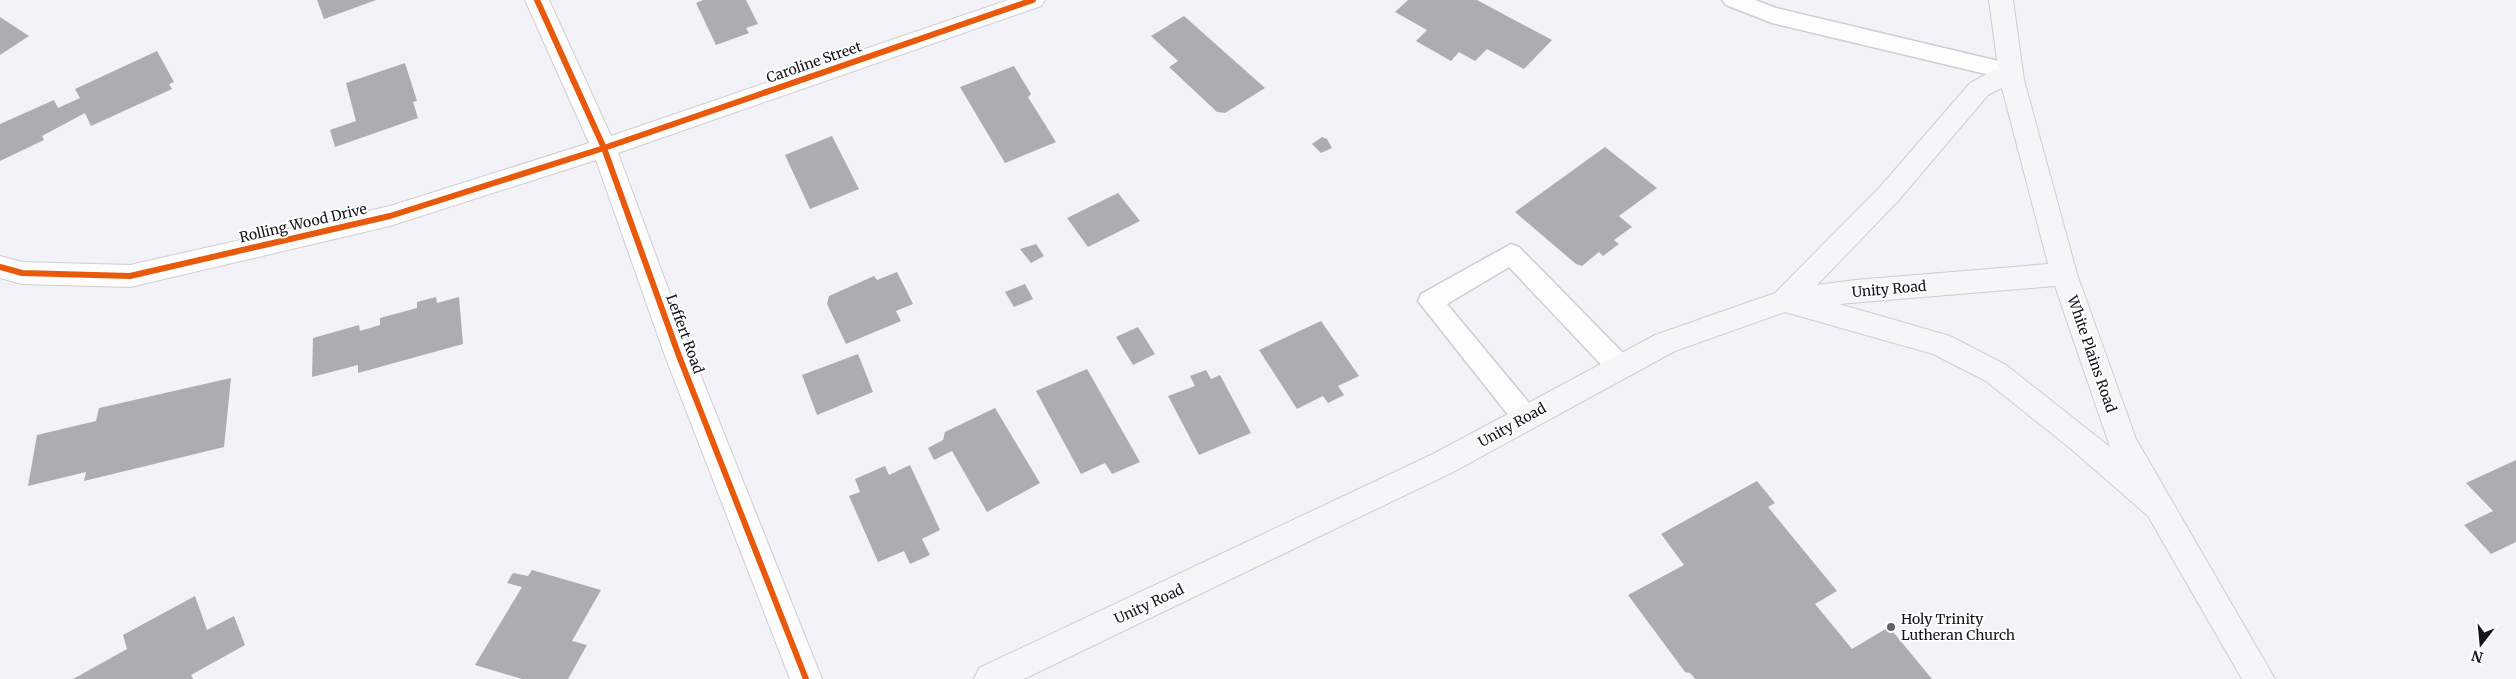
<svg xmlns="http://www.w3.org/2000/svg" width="2516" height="679" font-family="Merriweather,serif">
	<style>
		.building { fill: #adadb1 }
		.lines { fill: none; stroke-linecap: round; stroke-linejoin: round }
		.service-casing { stroke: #cecdd2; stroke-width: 3 }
		.minor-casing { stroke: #cecdd2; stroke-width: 2 }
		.secondary-casing { stroke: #cecdd2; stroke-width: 2 }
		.service { fill: #fdfdfe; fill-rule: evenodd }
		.minor { fill: #fdfdfe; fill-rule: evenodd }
		.secondary { fill: #f6f5f8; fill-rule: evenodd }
		.cycleway-casing { stroke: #fefefe; stroke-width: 9 }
		.cycleway { stroke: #e8590c; stroke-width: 6 }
		.poi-dot { fill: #626266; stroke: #fefefe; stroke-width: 2 }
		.labels { text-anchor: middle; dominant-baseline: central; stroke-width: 4; stroke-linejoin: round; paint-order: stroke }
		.street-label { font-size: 14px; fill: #141418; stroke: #fefefe }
		.poi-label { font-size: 14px; fill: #141418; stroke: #fefefe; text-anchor: start }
	</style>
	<rect width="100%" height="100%" fill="#f3f2f8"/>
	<!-- building -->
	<g class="building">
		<path d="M317 0H376L324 19Z"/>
		<path d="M703 0H746L758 24 746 28 749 33 716 45 696 3Z"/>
		<path d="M1408 0H1477L1552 40 1524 69 1487 49 1475 61 1459 52 1451 61 1416 41 1427 30 1395 12Z"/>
		<path d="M1184 16 1265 88 1225 113 1217 112 1169 67 1178 61 1151 36Z"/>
		<path d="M0 17 29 36 0 55Z"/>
		<path d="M157 51 174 82 169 84 172 89 91 126 85 113 42 136 44 140 0 161V124L54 100 58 108 80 98 75 89Z"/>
		<path d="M405 63 417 101 413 102 418 118 335 147 330 130 356 121 346 83Z"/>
		<path d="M1014 66 1031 94 1028 97 1056 142 1005 163 960 87Z"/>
		<path d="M832 136 859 189 810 209 785 155Z"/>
		<path d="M1322 137 1327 139 1332 148 1321 153 1312 144Z"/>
		<path d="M1605 147 1657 188 1619 216 1632 227 1614 240 1619 244 1603 256 1599 252 1582 266 1576 264 1515 212Z"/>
		<path d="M1118 193 1140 221 1088 247 1067 218Z"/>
		<path d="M1036 244 1044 256 1031 263 1020 249Z"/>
		<path d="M897 272 913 304 896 311 901 321 846 344 827 304 829 296 874 276 877 280Z"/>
		<path d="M1025 284 1033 299 1014 307 1005 292Z"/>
		<path d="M436 297 437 303 459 297 463 344 358 373V365L312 377 313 338 359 325 360 331 380 325V318L417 308V302Z"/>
		<path d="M1321 321 1359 376 1338 386 1344 395 1328 403 1323 396 1297 409 1259 350Z"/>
		<path d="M1138 327 1155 354 1133 365 1116 337Z"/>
		<path d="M858 354 873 392 817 415 802 375Z"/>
		<path d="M1087 369 1140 462 1112 474 1105 463 1081 474 1036 391Z"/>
		<path d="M1206 370 1211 379 1220 375 1251 433 1199 455 1168 396 1195 386 1190 376Z"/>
		<path d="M231 378 224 447 84 481 86 472 28 486 37 435 96 421 99 408Z"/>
		<path d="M995 408 1040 483 987 512 952 451 934 460 928 448 943 440 945 432Z"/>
		<path d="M2516 460V542L2491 554 2464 525 2493 511 2466 483Z"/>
		<path d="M910 465 940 530 922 539 930 555 910 564 904 551 878 562 849 496 860 492 855 479 885 466 889 475Z"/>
		<path d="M1757 481 1775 503 1768 507 1837 591 1815 604 1852 649 1889 627 1932 679H1695L1690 673 1685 672 1628 595 1684 565 1661 534Z"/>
		<path d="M532 570 601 590 572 641 587 645 568 679H522L475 665 522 587 507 583 513 573 528 576Z"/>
		<path d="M195 596 207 630 234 616 245 645 191 675 193 679H73L127 649 123 635Z"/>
	</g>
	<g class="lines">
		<!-- service casing -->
		<g class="service-casing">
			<g id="service">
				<path d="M1722 0H1755L1776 8 2011 64 2019 66 2022 72 2019 78 2011 80 1772 23 1726 5Z"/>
				<path d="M1511 244 1519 247 1628 358 1632 366 1628 374 1619 377 1610 374 1509 267 1447 304 1535 410 1539 418 1535 426 1526 429 1517 426 1418 301 1421 294Z"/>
			</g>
		</g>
		<!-- minor casing -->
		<g class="minor-casing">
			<path id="minor" d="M525 0H549L611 136 1008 0H1045L1041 6 618 153 693 356 822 679H790L665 356 596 160 390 226 130 287 22 284 0 278V256L22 262 130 265 390 206 589 143Z"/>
		</g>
		<!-- secondary casing -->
		<g class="secondary-casing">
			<path id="secondary" d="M1989 0H2013L2024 80 2077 274 2136 439 2275 679H2242L2148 516 2071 449 1986 381 1933 354 1785 312 1675 351 1453 472 1024 679H974L979 668 1433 454 1655 335 1775 293 1880 187 1970 83 1998 68ZM2002 88 2048 264 1855 280 1817 285 1898 201 1988 95ZM2055 286 2110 447 2006 365 1950 336 1839 304Z"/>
		</g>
		<!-- service -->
		<use href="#service" class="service"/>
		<!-- minor -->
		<use href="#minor" class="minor"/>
		<!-- secondary -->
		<use href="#secondary" class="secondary"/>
		<!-- cycleway casing -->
		<g class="cycleway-casing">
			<g id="cycleway">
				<path d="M537 0 604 148 679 356 806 679"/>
				<path d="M0 267 22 273 130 276 390 216 604 148 1033 0"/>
			</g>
		</g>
		<!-- cycleway -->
		<use href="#cycleway" class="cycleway"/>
	</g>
	<!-- markers -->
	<circle class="poi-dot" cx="1891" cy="627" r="5"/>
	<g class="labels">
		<!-- street labels -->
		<g class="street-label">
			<text transform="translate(814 62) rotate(-19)">Caroline Street</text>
			<text transform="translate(303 223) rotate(-13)">Rolling Wood Drive</text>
			<text transform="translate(1889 289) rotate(-5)">Unity Road</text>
			<text transform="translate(685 334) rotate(70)">Leffert Road</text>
			<text transform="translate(2092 354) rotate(71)">White Plains Road</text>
			<text transform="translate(1512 425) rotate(-29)">Unity Road</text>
			<text transform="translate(1149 604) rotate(-25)">Unity Road</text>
		</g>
		<!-- poi labels -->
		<g class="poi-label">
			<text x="1901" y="619">Holy Trinity<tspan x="1901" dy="16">Lutheran Church</tspan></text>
		</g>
	</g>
	<!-- north arrow -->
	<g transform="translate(2481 644) rotate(196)" stroke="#fefefe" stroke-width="4" paint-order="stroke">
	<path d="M0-4L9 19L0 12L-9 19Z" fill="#141418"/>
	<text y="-8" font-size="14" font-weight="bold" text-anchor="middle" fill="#141418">N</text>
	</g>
</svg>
